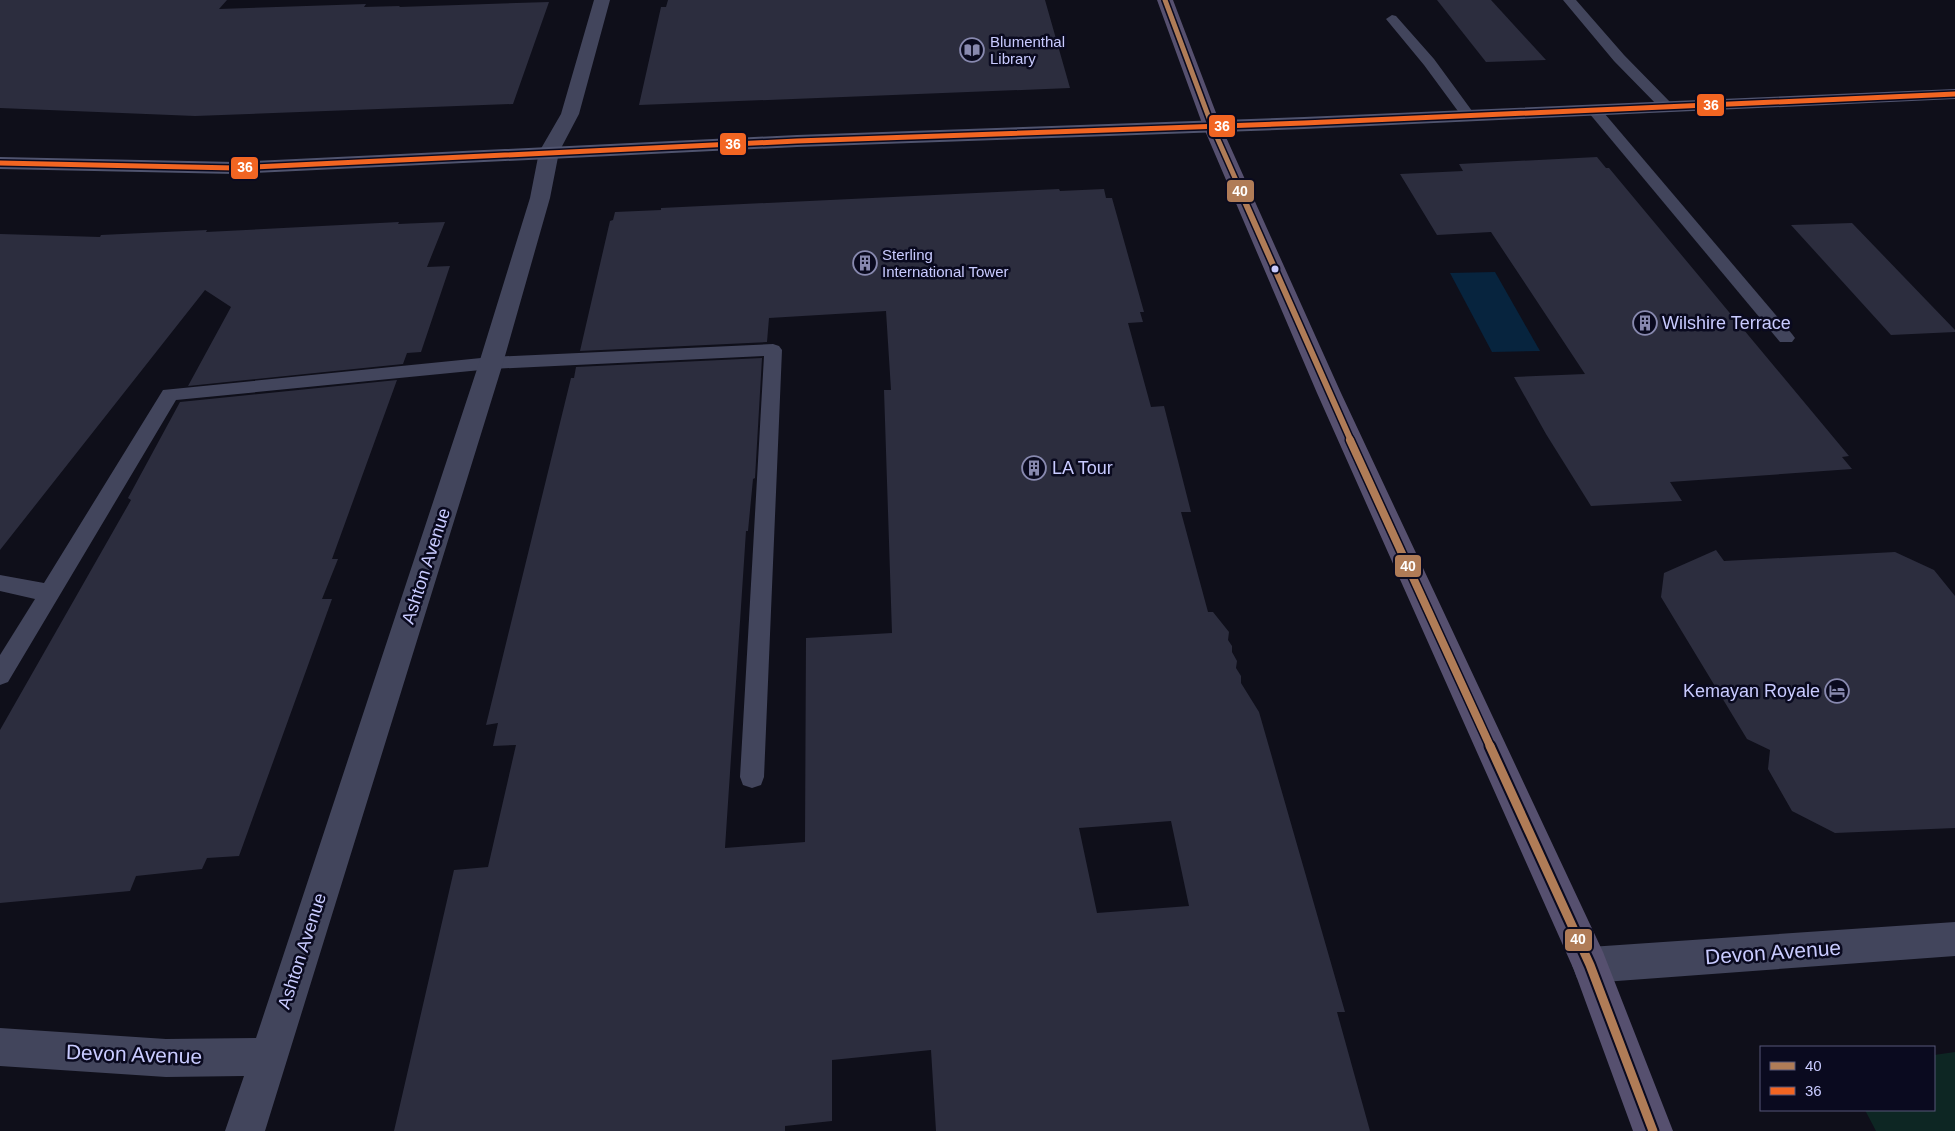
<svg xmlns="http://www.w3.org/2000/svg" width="1955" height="1131" font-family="Arial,sans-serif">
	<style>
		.green { fill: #0d2623 }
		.water { fill: #07243e }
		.building { fill: #2c2d3e; fill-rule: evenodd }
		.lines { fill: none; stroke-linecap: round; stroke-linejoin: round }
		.lane { fill: #42455c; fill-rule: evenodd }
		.street { fill: #42455c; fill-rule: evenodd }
		.secondary { fill: #50546f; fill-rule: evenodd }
		.primary { fill: #56506f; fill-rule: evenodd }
		.bus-1-far3-casing { stroke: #0a0a1f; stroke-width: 8 }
		.bus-1-far2-casing { stroke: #0a0a1f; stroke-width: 9 }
		.bus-1-far1-casing { stroke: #0a0a1f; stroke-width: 11 }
		.bus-1-casing { stroke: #0a0a1f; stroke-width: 13 }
		.bus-2-casing { stroke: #0a0a1f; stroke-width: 8 }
		.bus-1-far3 { stroke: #b07c57; stroke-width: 5 }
		.bus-1-far2 { stroke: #b07c57; stroke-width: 6 }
		.bus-1-far1 { stroke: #b07c57; stroke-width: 8 }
		.bus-1 { stroke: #b07c57; stroke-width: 9 }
		.bus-2 { stroke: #f26522; stroke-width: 5 }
		.bus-dot { fill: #c9cbff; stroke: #0a0a1f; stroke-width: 2 }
		.labels { text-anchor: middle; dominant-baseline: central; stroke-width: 5; stroke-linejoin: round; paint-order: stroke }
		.far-poi-label { font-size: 15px; fill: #c9cbff; stroke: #0a0a1f; text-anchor: start }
		.poi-label { font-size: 18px; fill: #c9cbff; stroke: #0a0a1f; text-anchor: start }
		.street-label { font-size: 18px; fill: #c9cbff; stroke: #0a0a1f }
		.near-street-label { font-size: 21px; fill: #c9cbff; stroke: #0a0a1f }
		.line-badge { stroke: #0a0a1f; stroke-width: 2 }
		.badge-label { font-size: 14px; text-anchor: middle; font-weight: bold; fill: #fff }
	</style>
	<rect width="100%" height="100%" fill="#0f0f1a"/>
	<!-- green -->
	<path class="green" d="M1955 1052V1131H1876L1865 1110H1934V1055Z"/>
	<!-- water -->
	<path class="water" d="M1495 272 1540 351 1492 352 1450 273Z"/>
	<!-- building -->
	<g class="building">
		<path d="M0 0H227L219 9 366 4 364 7 400 6 399 7 549 2 513 104 195 116 0 108Z"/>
		<path d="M668 0H1045L1070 88 639 105 661 7H666Z"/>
		<path d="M1437 0H1491L1546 60 1486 62Z"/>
		<path d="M1597 157 1606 168H1609L1849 456 1842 457 1852 469 1670 482 1682 501 1591 506 1546 434 1514 377 1585 374 1491 232 1437 235 1400 174 1463 171 1459 164Z"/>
		<path d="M1059 189 1060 191 1104 189 1106 198H1112L1144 312H1140L1143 322 1128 323 1151 407 1164 406 1191 512H1181L1208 612H1213L1229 632 1228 640 1232 646V652L1237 661 1236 668 1241 676V683L1259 712 1345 1012H1337L1370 1131H936L931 1050 832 1060V1121L785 1126V1131H394L454 870 488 867 516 745 493 746 498 723 486 725 571 378H574L576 367 762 358 755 478 753 479 748 531H746L725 848 805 842 806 638 892 633 884 390H891L886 311 769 318 767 342 580 351 610 221 613 220 615 212 661 210V208ZM1171 821 1189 906 1097 913 1079 828Z"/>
		<path d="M399 222 398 224 445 222 427 267 450 266 421 352 407 353 403 364 188 386 231 307 205 290 0 550V234L100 237 101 235 207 230 206 232Z"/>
		<path d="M1852 223 1955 330V332L1891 335 1791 225Z"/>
		<path d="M397 380 332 559H338L322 599H332L239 856 207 858 202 869 136 876 130 891 0 903V730L131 500 128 498 180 402Z"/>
		<path d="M1716 550 1724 561 1895 552 1934 570 1955 596V828L1835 833 1792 811 1768 769 1770 750 1747 739 1661 597 1664 573Z"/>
	</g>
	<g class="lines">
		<!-- lane -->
		<g class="lane">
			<path d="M1563 0H1576L1624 55 1671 103 1673 106 1671 109H1661L1614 61Z"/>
			<path d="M1392 15 1396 16 1434 59 1475 115 1473 118H1463L1424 65 1386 19Z"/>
			<path d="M1594 106 1599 107 1792 334 1795 338 1792 342H1780L1589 113 1587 110 1589 107Z"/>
			<path d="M773 344 779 346 782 350 764 777 761 785 752 788 743 785 740 777 764 356 491 369 176 400 8 682 0 685V655L35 599 0 591V575L44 583 163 390 491 357Z"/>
		</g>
		<!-- street -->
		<g class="street">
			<path d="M594 0H610L579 114 559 152 550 198 503 363 265 1131H225L244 1076 166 1077 0 1066V1028L166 1039 256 1038 479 363 530 198 539 152 561 114Z"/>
			<path d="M1955 922V956L1590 983 1577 978 1572 965 1577 952 1590 947Z"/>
		</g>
		<!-- secondary -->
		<path class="secondary" d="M1955 89V99L1304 129 797 147 235 174 0 169V157L235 162 797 135 1304 117Z"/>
		<!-- primary -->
		<path class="primary" d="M1157 0H1173L1221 126 1341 393 1603 952 1673 1131H1633L1574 970 1317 393 1203 126Z"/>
		<!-- bus-1-far3 casing -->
		<g class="bus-1-far3-casing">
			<path id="bus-1-far3" d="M1165 0 1212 126 1243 196"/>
		</g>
		<!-- bus-1-far2 casing -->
		<g class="bus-1-far2-casing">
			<path id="bus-1-far2" d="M1242 195 1351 441"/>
		</g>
		<!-- bus-1-far1 casing -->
		<g class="bus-1-far1-casing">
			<path id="bus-1-far1" d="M1350 440 1491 748"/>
		</g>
		<!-- bus-1 casing -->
		<g class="bus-1-casing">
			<path id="bus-1" d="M1490 746 1590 965 1653 1131"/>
		</g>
		<!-- bus-2 casing -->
		<g class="bus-2-casing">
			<path id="bus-2" d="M0 163 235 168 797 141 1304 123 1955 94"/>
		</g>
		<!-- bus-1-far3 -->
		<use href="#bus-1-far3" class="bus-1-far3"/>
		<!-- bus-1-far2 -->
		<use href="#bus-1-far2" class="bus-1-far2"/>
		<!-- bus-1-far1 -->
		<use href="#bus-1-far1" class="bus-1-far1"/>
		<!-- bus-1 -->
		<use href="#bus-1" class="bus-1"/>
		<!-- bus-2 -->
		<use href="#bus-2" class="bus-2"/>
	</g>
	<!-- icons -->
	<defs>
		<g id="library-ring" transform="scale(1.25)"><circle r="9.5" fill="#0a0a1f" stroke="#8889af" stroke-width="1.5"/><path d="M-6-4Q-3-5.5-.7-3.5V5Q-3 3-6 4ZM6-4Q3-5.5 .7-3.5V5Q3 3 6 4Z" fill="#8889af"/></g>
		<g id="building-ring" transform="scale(1.25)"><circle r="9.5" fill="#0a0a1f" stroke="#8889af" stroke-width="1.5"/><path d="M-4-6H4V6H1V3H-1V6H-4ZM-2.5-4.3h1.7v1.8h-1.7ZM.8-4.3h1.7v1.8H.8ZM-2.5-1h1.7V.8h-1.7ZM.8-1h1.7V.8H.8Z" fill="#8889af"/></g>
		<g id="hotel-ring" transform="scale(1.25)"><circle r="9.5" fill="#0a0a1f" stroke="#8889af" stroke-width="1.5"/><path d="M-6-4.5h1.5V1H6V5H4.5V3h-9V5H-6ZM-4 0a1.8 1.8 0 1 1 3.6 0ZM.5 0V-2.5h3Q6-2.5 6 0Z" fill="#8889af"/></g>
	</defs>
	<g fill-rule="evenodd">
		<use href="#library-ring" x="972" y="50"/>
		<use href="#building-ring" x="865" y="263"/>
		<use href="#building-ring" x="1645" y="323"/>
		<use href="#building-ring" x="1034" y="468"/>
		<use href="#hotel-ring" x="1837" y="691"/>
	</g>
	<!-- markers -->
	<circle class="bus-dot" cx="1275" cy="269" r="4.5"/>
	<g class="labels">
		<!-- far-poi labels -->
		<g class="far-poi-label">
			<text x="990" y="41">Blumenthal<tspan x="990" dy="17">Library</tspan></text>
			<text x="882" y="254">Sterling<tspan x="882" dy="17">International Tower</tspan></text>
		</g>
		<!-- poi labels -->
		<g class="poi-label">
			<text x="1662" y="323">Wilshire Terrace</text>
			<text x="1052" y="468">LA Tour</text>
			<text x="1820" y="691" text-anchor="end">Kemayan Royale</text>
		</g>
		<!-- street labels -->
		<g class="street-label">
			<text transform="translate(426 566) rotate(-72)">Ashton Avenue</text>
			<text transform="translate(302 951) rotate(-72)">Ashton Avenue</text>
		</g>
		<!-- near-street labels -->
		<g class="near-street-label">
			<text transform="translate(1773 952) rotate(-4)">Devon Avenue</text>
			<text transform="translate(134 1054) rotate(2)">Devon Avenue</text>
		</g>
	</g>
	<g class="line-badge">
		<rect x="1696" y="93" width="29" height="24" rx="5" fill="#f26522"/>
		<rect x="1208" y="114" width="28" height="24" rx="5" fill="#f26522"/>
		<rect x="719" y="132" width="28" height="24" rx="5" fill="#f26522"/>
		<rect x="230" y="156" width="29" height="24" rx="5" fill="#f26522"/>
		<rect x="1226" y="179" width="29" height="24" rx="5" fill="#b07c57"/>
		<rect x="1394" y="554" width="28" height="24" rx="5" fill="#b07c57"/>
		<rect x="1564" y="928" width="29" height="24" rx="5" fill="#b07c57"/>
	</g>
	<g class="badge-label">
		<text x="1711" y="110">36</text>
		<text x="1222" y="131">36</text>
		<text x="733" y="149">36</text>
		<text x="245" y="172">36</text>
		<text x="1240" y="196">40</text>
		<text x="1408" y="571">40</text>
		<text x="1578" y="944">40</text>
	</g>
	<!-- legend -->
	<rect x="1760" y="1046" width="175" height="65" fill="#0a0a1f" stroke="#565779"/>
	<rect x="1770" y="1062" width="25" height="8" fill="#b07c57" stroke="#565779"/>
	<text x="1805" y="1071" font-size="15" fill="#c9cbff">40</text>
	<rect x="1770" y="1087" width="25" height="8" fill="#f26522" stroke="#565779"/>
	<text x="1805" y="1096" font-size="15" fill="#c9cbff">36</text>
</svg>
